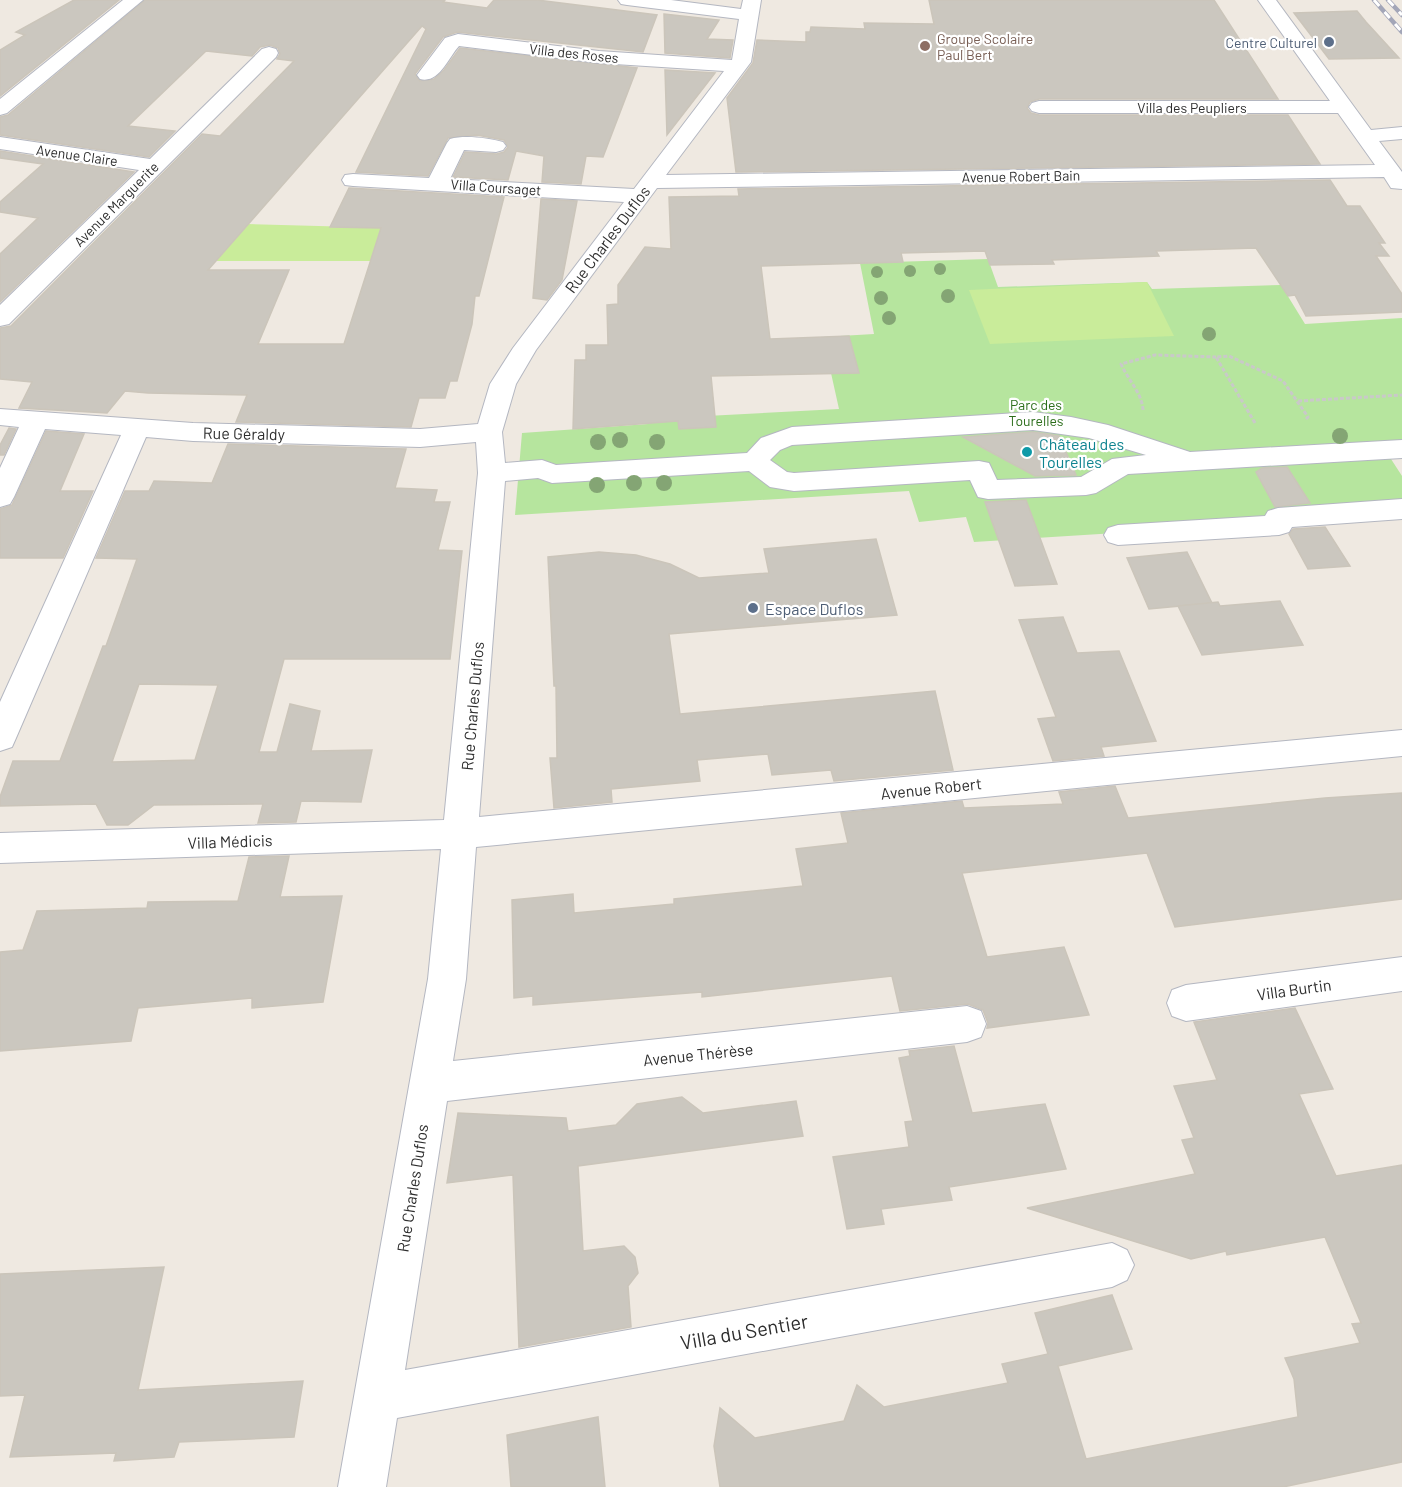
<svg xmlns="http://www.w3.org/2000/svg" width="1402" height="1487" font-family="Barlow,sans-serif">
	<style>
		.green { fill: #b6e59e }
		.pitch { fill: #c9ec9a }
		.building { fill: #cbc7bf; stroke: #cbc5ba; stroke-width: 1.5; fill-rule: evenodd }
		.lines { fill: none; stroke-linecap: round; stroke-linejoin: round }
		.minor-casing { stroke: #b4b7c1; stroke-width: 2 }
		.path { stroke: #c9c9c9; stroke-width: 3; stroke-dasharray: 4 2; stroke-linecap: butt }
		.minor { fill: #fff; fill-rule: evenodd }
		.rail-casing { stroke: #a3a6b8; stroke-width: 4.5 }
		.rail { stroke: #fff; stroke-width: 3; stroke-dasharray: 8; stroke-linecap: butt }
		.tree { fill: #84a574 }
		.service-dot { fill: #5c6f8a; stroke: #fff; stroke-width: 2 }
		.education-dot { fill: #8d6e63; stroke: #fff; stroke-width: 2 }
		.culture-dot { fill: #0f9aa8; stroke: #fff; stroke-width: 2 }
		.labels { text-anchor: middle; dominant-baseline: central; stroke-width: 4.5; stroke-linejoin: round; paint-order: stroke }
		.far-education-label { font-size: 14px; fill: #785e54; stroke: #fff; text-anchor: start }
		.far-service-label { font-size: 14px; fill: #4e5e75; stroke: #fff; text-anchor: end }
		.far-street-label { font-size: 14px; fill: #2e2e2e; stroke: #fff }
		.far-park-label { font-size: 14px; fill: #2c6e1b; stroke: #fff }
		.street-label { font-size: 16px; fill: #2e2e2e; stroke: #fff }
		.culture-label { font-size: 16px; fill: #0d838f; stroke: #fff; text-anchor: start }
		.service-label { font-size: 16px; fill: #4e5e75; stroke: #fff; text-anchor: start }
		.near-street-label { font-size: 20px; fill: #2e2e2e; stroke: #fff }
	</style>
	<rect width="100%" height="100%" fill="#efe9e1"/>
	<!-- green -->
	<path class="green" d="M988 259 998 287 1147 282 1152 289 1281 285 1305 324 1402 318V458L1391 459 1402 476V504L1274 523 974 542 966 517 919 522 909 491 515 515 522 433 648 424 649 419 839 409 823 337 874 334 860 263Z"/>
	<!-- pitch -->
	<g class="pitch">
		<path d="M248 224 392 228 384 261H209L239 226Z"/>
		<path d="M1147 282 1174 336 990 344 969 290Z"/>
	</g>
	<!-- building -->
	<g class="building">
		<path d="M74 0H119L0 96V50L25 35 16 32Z"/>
		<path d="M145 0H445L443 2 487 8 494 0H537L657 15 643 52 457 32 443 37 415 74 420 81 434 79 444 70 460 48 637 68 603 157 586 156 581 184 542 182 544 156 516 151 508 180 453 177 465 152 497 154 504 152 508 147 504 140 477 135 448 138 428 176 356 172 426 29 422 26 208 270H289L258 344H344L381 228 330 227 349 188 504 197 479 296H475L472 324 457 381H450L445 398H419L411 427 236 422 247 395 148 393 125 391 107 413 19 408 32 382 0 379V328L11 326 202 134 220 136 294 61 277 59 280 54 278 48 270 45 260 47 252 56 206 51 128 126 175 131 149 157 0 135V117L8 115Z"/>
		<path d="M929 0H1214L1278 99H1039L1030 102 1027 108 1031 113 1039 115H1288L1320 164 736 172 727 98 753 63 757 40 806 42V32H810L811 27 865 29 864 23 934 24Z"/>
		<path d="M1357 11 1366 22 1399 58 1329 59 1294 13Z"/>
		<path d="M664 14 719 20 707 39 733 40 730 58 665 53Z"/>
		<path d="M665 70 715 73 667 135Z"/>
		<path d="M0 151 134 172 0 302V254L38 218 0 212V202L43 164 0 158Z"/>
		<path d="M1330 180 1347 206H1360L1385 243H1379L1389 256H1376L1402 294V312L1306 316 1295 295 1288 296 1256 248 1156 251 1159 256 1052 260 1054 264 990 265 985 251 901 253 903 262 761 266 770 339 849 336 859 373 711 376 716 427 679 429 678 421 573 429 575 360H586V345H608L607 305 618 304V285L645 247 671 249 669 197 739 196 738 189Z"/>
		<path d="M541 199 577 201 562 280 547 300 533 298Z"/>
		<path d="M9 428 16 429 4 455H0V445Z"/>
		<path d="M46 431 84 434 60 491H93L63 558H0V509L12 505Z"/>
		<path d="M1033 432 1059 436 1076 475 1035 476 963 437Z"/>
		<path d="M228 444 406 449 395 488 437 490 434 502H450L438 550 462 551 450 659H284L259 752H277L290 704 320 711 311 751 372 750 361 802 301 801 296 822 258 823 263 804 154 805 128 825H107L96 804 0 806V797L13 761H60L103 646H106L137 559 96 558 125 491H149L154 481 212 483ZM139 684 218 685 195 760 112 762Z"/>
		<path d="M1287 467 1310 503 1275 507 1256 472 1262 468Z"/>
		<path d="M1026 500 1057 584 1015 586 985 502Z"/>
		<path d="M1325 527 1350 566 1308 569 1289 534 1293 529Z"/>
		<path d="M876 539 897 615 669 634 680 714 935 691 953 770 834 781 831 770 772 775 768 754 697 760 700 781 611 789 612 802 554 808 550 758H557L556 686H554L548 557 599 552 636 555 670 564 699 578 769 573 764 549Z"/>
		<path d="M1187 552 1212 603 1149 609 1127 558Z"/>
		<path d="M1280 601 1303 645 1202 655 1178 606 1218 602 1220 606Z"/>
		<path d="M1063 617 1077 653 1119 651 1156 741 1101 747 1104 756 1053 761 1038 719 1056 717 1019 620Z"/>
		<path d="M1115 786 1128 818 1325 798 1402 793V899L1175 927 1147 853 962 873 987 957 1064 947 1089 1015 987 1028 988 1023 983 1010 968 1004 900 1011 892 976 702 997V992L533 1005V996L514 998 512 900 573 894 574 913 674 904V899L803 886 796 849 848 843 841 813 962 801 964 808 1063 804 1059 792Z"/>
		<path d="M289 856 280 897 342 896 323 1002 252 1008V998L138 1008 131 1041 0 1051V952L23 950 37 911 147 908 148 902 238 901 249 857Z"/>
		<path d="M1295 1008 1333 1089 1299 1094 1336 1176 1402 1165V1462L1283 1487H720L714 1446 720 1408 755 1438 844 1421 857 1385 884 1407 1008 1383 1002 1364 1048 1354 1035 1313 1112 1295 1132 1349 1058 1366 1086 1459 1298 1417 1294 1379 1285 1358 1360 1343 1352 1324 1361 1323 1325 1237 1227 1255 1226 1251 1191 1259 1027 1208 1195 1174 1182 1140 1194 1138 1174 1086 1217 1080 1194 1022Z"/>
		<path d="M954 1046 972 1113 1045 1104 1066 1169 949 1187 952 1200 881 1209 884 1224 847 1229 833 1157 909 1147 905 1122 913 1121 899 1058 910 1056 909 1051Z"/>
		<path d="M682 1097 703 1113 796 1101 803 1136 578 1166 583 1251 624 1246 635 1257 638 1273 628 1286 631 1327 519 1347 513 1175 447 1183 458 1113 566 1118 568 1131 616 1125 637 1104Z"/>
		<path d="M164 1267 138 1390 303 1381 294 1437 179 1442 174 1457 114 1461 116 1453 10 1457 25 1395 0 1396V1274Z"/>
		<path d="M598 1417 605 1487H511L507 1435Z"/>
	</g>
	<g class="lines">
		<!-- minor casing -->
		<g class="minor-casing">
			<g id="minor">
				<path d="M123 0H143L7 113 0 115V99Z"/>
				<path d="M618 0H671L741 9 743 0H761L751 62 666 175 1375 165 1338 113H1039L1032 111 1029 107 1032 103 1039 101H1330L1258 0H1276L1371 130 1402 127V139L1379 141 1402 172V189L1391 188 1384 177 657 188 536 350 516 384 502 432 505 463 542 460 556 465 747 453 761 438 792 427 1033 412 1071 417 1108 425 1190 452 1402 440V458L1128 474 1096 493 1086 495 988 499 978 497 970 480 794 491 770 487 749 471 552 483 538 478 505 481 479 817 1402 730V756L476 847 466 979 453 1061 967 1006 981 1011 986 1024 981 1037 967 1042 447 1101 405 1370 1112 1243 1127 1250 1134 1265 1127 1280 1112 1287 397 1418 386 1487H338L428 979 441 849 0 863V833L444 820 478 473 476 442 420 447 193 441 146 437 16 738 12 747 0 751V702L121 435 45 429 14 497 10 504 0 507V468L19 427 0 425V409L193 423 420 429 478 424 490 384 513 348 624 202 353 186 345 185 342 180 345 175 353 174 429 178 447 143 450 139C465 135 488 138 503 142L506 146 503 150 496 152 464 150 450 179 634 189 724 71 599 63 459 46C448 58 439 84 420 79L417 75 445 38 458 34 599 51 732 60 739 19 627 5 621 4ZM1033 430 1089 438 1146 455 1112 459 1081 477 997 480 989 463 979 461 794 473 787 472 770 460 780 450 792 445Z"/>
				<path d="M269 47 276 49 278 53 276 57 9 324 0 326V305L139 170 0 149V137L150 159 262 49Z"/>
				<path d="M1402 499V519L1292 527 1289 532 1279 535 1118 545 1108 542 1104 535 1108 528 1118 525 1265 516 1268 511 1278 508Z"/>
				<path d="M1402 957V991L1186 1021 1172 1016 1167 1003 1172 990 1186 985Z"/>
			</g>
		</g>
		<!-- path -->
		<g class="path">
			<path d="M1298 401 1402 395"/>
			<path d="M1143 410C1142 393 1128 380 1121 364L1155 355 1216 357"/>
			<path d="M1255 423 1216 357 1229 356 1283 381 1308 417 1306 419"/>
		</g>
		<!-- minor -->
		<use href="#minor" class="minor"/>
		<!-- rail casing -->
		<g class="rail-casing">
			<g id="rail">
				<path d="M1374 0 1402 32"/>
				<path d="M1388 0 1402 15"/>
			</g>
		</g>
		<!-- rail -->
		<use href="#rail" class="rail"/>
	</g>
	<!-- trees -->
	<g class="tree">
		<circle cx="940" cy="269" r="6"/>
		<circle cx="910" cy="271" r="6"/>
		<circle cx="877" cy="272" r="6"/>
		<circle cx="948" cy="296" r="7"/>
		<circle cx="881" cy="298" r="7"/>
		<circle cx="889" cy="318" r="7"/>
		<circle cx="1209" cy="334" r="7"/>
		<circle cx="1340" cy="436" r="8"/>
		<circle cx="620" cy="440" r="8"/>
		<circle cx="598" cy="442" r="8"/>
		<circle cx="657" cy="442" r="8"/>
		<circle cx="634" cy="483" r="8"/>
		<circle cx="664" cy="483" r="8"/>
		<circle cx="597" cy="485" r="8"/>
	</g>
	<!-- markers -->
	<g class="service-dot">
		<circle cx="1329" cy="42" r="6"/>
		<circle cx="753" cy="608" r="6"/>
	</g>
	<circle class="education-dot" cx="925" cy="46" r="6"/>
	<circle class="culture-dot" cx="1027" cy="452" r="6"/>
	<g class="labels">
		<!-- far-education labels -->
		<g class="far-education-label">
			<text x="937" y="38">Groupe Scolaire<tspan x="937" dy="16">Paul Bert</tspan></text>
		</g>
		<!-- far-service labels -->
		<g class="far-service-label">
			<text x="1317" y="42">Centre Culturel</text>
		</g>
		<!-- far-street labels -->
		<g class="far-street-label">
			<text transform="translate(574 53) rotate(6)">Villa des Roses</text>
			<text x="1192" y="107">Villa des Peupliers</text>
			<text transform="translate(77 155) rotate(8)">Avenue Claire</text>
			<text transform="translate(1021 176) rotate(-1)">Avenue Robert Bain</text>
			<text transform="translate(496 187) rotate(4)">Villa Coursaget</text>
			<text transform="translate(116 204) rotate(-45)">Avenue Marguerite</text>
		</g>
		<!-- far-park labels -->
		<g class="far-park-label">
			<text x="1036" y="404">Parc des<tspan x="1036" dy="16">Tourelles</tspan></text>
		</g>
		<!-- street labels -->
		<g class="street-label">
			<text transform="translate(607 239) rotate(-53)">Rue Charles Duflos</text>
			<text transform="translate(244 433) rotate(1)">Rue Géraldy</text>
			<text transform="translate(472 706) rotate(-85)">Rue Charles Duflos</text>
			<text transform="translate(931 788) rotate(-6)">Avenue Robert</text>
			<text transform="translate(230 841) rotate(-2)">Villa Médicis</text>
			<text transform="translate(1294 989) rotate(-8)">Villa Burtin</text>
			<text transform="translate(698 1054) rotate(-6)">Avenue Thérèse</text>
			<text transform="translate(412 1188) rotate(-81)">Rue Charles Duflos</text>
		</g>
		<!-- culture labels -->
		<g class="culture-label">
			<text x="1039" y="443">Château des<tspan x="1039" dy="18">Tourelles</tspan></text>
		</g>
		<!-- service labels -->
		<g class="service-label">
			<text x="765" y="608">Espace Duflos</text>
		</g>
		<!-- near-street labels -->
		<g class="near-street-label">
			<text transform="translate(744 1331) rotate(-10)">Villa du Sentier</text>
		</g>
	</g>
</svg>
